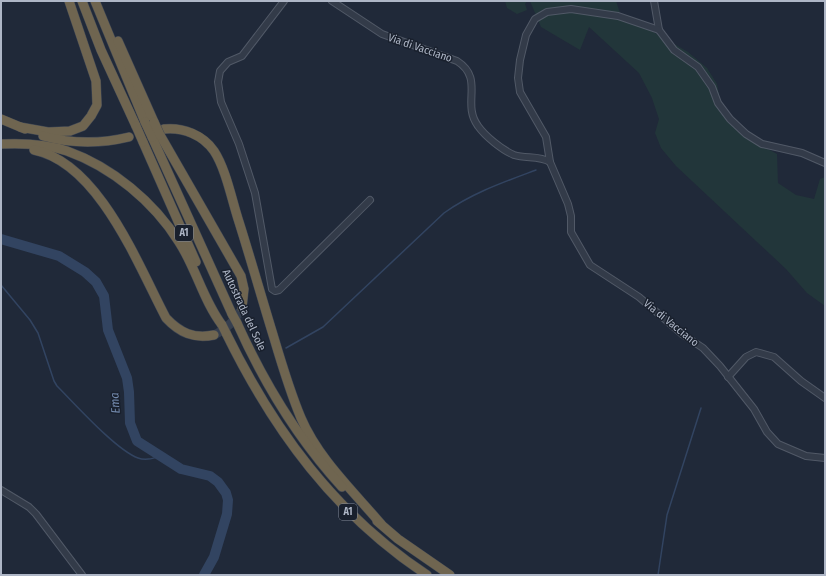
<svg xmlns="http://www.w3.org/2000/svg" width="826" height="576" font-family="'Fira Sans Condensed',sans-serif">
	<style>
		.green { fill: #22363a }
		.lines { fill: none; stroke-linecap: round; stroke-linejoin: round }
		.stream { stroke: #324461; stroke-width: 1.5 }
		.river { stroke: #324461; stroke-width: 10 }
		.highway-tunnel { stroke: #353e4e; stroke-width: 9; stroke-dasharray: 9 4.5; stroke-linecap: butt }
		.minor-casing { stroke: #515967; stroke-width: 8 }
		.highway-casing { stroke: #3e4654; stroke-width: 10 }
		.minor { stroke: #333b49; stroke-width: 6 }
		.highway { stroke: #6f6550; stroke-width: 9 }
		.highway-bridge-casing { stroke: #3e4654; stroke-width: 10; stroke-linecap: butt }
		.highway-bridge { stroke: #6f6550; stroke-width: 9 }
		.labels { text-anchor: middle; dominant-baseline: central; stroke-width: 3; stroke-linejoin: round; paint-order: stroke }
		.shield { fill: #19202d; stroke: #818998; stroke-width: 1 }
		.shield-label { font-size: 10px; font-weight: bold; fill: #aeb6c6 }
		.street-label { font-size: 11px; fill: #aeb6c6; stroke: #19202d }
		.water-label { font-size: 12px; font-style: italic; fill: #748baf; stroke: #19202d }
	</style>
	<rect width="100%" height="100%" fill="#202939"/>
	<!-- green -->
	<g class="green">
		<path d="M505 1H527L525 4 527 10 517 14 507 8Z"/>
		<path d="M530 1H616L622 19 650 30 688 52 707 68 717 84 720 101 750 139 777 154 778 183 796 195 814 199 820 179 825 177V306L807 293 786 269 676 166 661 148 655 133 659 119 652 98 639 73 589 27 580 50 541 27Z"/>
	</g>
	<g class="lines">
		<!-- stream -->
		<g class="stream">
			<path d="M1 285 30 320 38 333 54 381 57 386C75 404 116 450 138 458 146 461 154 458 162 456"/>
			<path d="M286 348 323 327 444 213C472 193 504 182 536 170"/>
			<path d="M658 575 667 515 701 408"/>
		</g>
		<!-- river -->
		<path class="river" d="M1 239 59 256 85 272 96 282 104 296 108 330 127 378 129 392 130 423 137 441 181 469 210 476 218 482 226 493 228 500 227 514 214 557 204 575"/>
		<!-- highway-tunnel -->
		<path class="highway-tunnel" d="M214 335C227 329 235 320 242 308"/>
		<!-- minor casing -->
		<g class="minor-casing">
			<g id="minor">
				<path d="M284 1 242 56 228 62 220 71 218 82 221 102 239 144 255 193 272 289 275 291 279 290 370 200"/>
				<path d="M332 1 382 34 457 61C485 79 461 103 478 126 485 136 502 150 514 155 526 159 539 155 550 162L568 204 571 216V232L590 265 639 297 682 334 703 348 720 366 754 409 767 432 778 444 806 456 825 458"/>
				<path d="M654 1 659 30 674 50 698 67 712 87 718 103 730 119 746 134 762 144 802 153 825 163"/>
				<path d="M550 162 546 137 520 92 518 78 520 60 526 35 535 19 547 12 571 9 618 16 659 30"/>
				<path d="M728 377 746 357 756 352 774 357 801 381 825 398"/>
				<path d="M1 490 29 507 36 514 82 575"/>
			</g>
		</g>
		<!-- highway casing -->
		<g class="highway-casing">
			<g id="highway">
				<path d="M82 1 101 50 136 126"/>
				<path d="M95 1 145 122"/>
				<path d="M118 41 154 122"/>
				<path d="M1 119 25 129"/>
				<path d="M20 127 48 132 70 131 83 126 91 116 97 105 96 81 69 1"/>
				<path d="M164 129C183 127 203 135 214 151 226 169 232 201 239 222 251 260 262 299 274 338 282 365 290 392 301 418 318 458 353 491 381 524"/>
				<path d="M160 135 241 276 244 289 242 308"/>
				<path d="M43 136C72 144 100 144 129 137"/>
				<path d="M152 137 232 314"/>
				<path d="M143 142 196 262"/>
				<path d="M1 144C22 143 47 144 67 151 112 167 154 202 179 242 196 268 203 300 222 325"/>
				<path d="M34 150C99 163 138 265 166 318 180 333 194 339 214 335"/>
				<path d="M237 323C264 383 298 439 342 487"/>
				<path d="M226 333C274 431 335 514 427 575"/>
				<path d="M377 521 398 539 450 575"/>
			</g>
		</g>
		<!-- minor -->
		<use href="#minor" class="minor"/>
		<!-- highway -->
		<use href="#highway" class="highway"/>
		<!-- highway-bridge casing -->
		<g class="highway-bridge-casing">
			<g id="highway-bridge">
				<path d="M145 122 152 137"/>
				<path d="M154 122 160 135"/>
				<path d="M136 126 143 142"/>
				<path d="M232 314 237 323"/>
				<path d="M222 325 226 333"/>
			</g>
		</g>
		<!-- highway-bridge -->
		<use href="#highway-bridge" class="highway-bridge"/>
	</g>
	<g class="labels">
		<!-- shield labels -->
		<g class="shield">
			<rect x="175" y="225" width="18" height="16" rx="3"/>
			<rect x="339" y="504" width="18" height="16" rx="3"/>
		</g>
		<g class="shield-label">
			<text x="184" y="233">A1</text>
			<text x="348" y="512">A1</text>
		</g>
		<!-- street labels -->
		<g class="street-label">
			<text transform="translate(420 48) rotate(19)">Via di Vacciano</text>
			<text transform="translate(244 310) rotate(65)">Autostrada del Sole</text>
			<text transform="translate(671 323) rotate(39)">Via di Vacciano</text>
		</g>
		<!-- water labels -->
		<g class="water-label">
			<text transform="translate(115 403) rotate(-94)">Ema</text>
		</g>
	</g>
	<!-- border -->
	<rect width="826" height="576" fill="none" stroke="#aeb6c6" stroke-width="4"/>
</svg>
